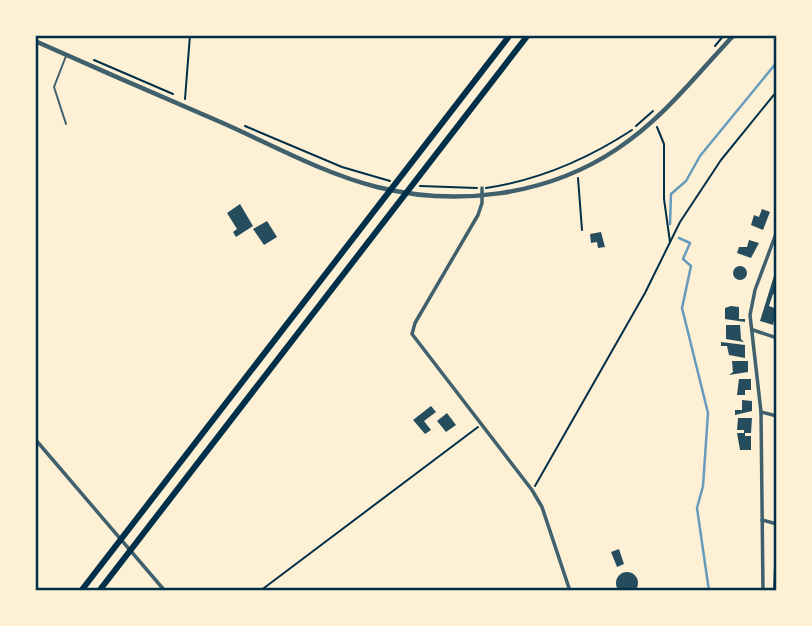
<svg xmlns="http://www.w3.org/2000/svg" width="812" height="626" font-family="Arial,sans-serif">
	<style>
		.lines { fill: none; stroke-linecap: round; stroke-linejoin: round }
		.stream { stroke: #669bbc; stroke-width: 2.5 }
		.building { fill: #264d5e }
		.path { stroke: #003049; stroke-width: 2 }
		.service { stroke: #3f606c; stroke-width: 2 }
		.minor { stroke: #3f606c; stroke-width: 3.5 }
		.tertiary { stroke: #3f606c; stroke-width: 4.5 }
		.motorway { stroke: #003049; stroke-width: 6 }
		.neatline { fill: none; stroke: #003049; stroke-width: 2.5 }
	</style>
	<rect width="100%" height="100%" fill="#fdf0d5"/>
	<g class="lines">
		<!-- stream -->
		<g class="stream">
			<path d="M670 224 671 194 686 181 700 156 777 62"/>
			<path d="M679 238 690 243 683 259 691 266 682 308 708 413 703 486 697 508 709 591"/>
		</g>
	</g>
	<!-- building -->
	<g class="building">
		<path d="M240 204 253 226 236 237 233 232 237 229 227 213Z"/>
		<path d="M762 209 770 212 763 230 751 225 754 215 759 217Z"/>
		<path d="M267 221 277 237 264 245 253 229Z"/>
		<path d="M601 232 605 247 598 248 597 242 591 243 590 234Z"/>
		<path d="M749 240 759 243 751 258 737 253 739 247H747Z"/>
		<path d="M777 266V295L773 294 769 306 777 309 773 325 760 321Z"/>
		<circle cx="740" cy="273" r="7"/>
		<path d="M731 306 739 307V319H745V322L725 319V308Z"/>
		<path d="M726 325H740L741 339 744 342 726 339Z"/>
		<path d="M721 342 745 345V358L729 355 727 346H721Z"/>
		<path d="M732 361H748V372L729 375 733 372Z"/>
		<path d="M739 379H751V390H745V395H737Z"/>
		<path d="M742 400 752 401V411L735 415V410H742Z"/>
		<path d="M431 406 436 412 424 421 431 430 425 434 413 420Z"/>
		<path d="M447 413 456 425 446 432 437 421Z"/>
		<path d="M738 418H752L751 433H745V436H751V450H740L737 433H744V430H737Z"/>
		<path d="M775 540 777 541V590L773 589Z"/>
		<path d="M619 549 624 564 617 567 611 552Z"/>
		<circle cx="627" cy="583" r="11"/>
	</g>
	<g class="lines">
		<!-- path -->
		<g class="path">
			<path d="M715 46 724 35"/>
			<path d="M94 60 173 94"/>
			<path d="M185 99 190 35"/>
			<path d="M245 126 342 167 390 181"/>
			<path d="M636 126 653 111"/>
			<path d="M657 127 664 144V199L670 242"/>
			<path d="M578 178 582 230"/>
			<path d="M420 186 477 188"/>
			<path d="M486 188C540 180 586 160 632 130"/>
			<path d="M535 486 645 293 680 222 721 160 777 91"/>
			<path d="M260 591 478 427"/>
		</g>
		<!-- service -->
		<path class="service" d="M66 56 54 87 66 124"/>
		<!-- minor -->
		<g class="minor">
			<path d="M482 188V203L478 215 415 323 412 334 532 490 542 507 570 591"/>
			<path d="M753 330 777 338"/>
			<path d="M761 412 777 416"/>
			<path d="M35 439 165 591"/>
			<path d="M762 520 777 524"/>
			<path d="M763 591 761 412 750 315 755 290 777 231"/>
		</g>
		<!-- tertiary -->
		<path class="tertiary" d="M35 41C98 69 162 97 225 124 274 146 325 174 377 187 457 207 547 196 617 149 664 118 696 75 734 35"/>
		<!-- motorway -->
		<g class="motorway">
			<path d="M81 591 510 35"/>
			<path d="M99 591 528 35"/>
		</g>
	</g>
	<!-- border -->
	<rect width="812" height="626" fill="none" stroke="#fdf0d5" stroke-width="74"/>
	<rect x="37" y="37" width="738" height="552" class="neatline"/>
</svg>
